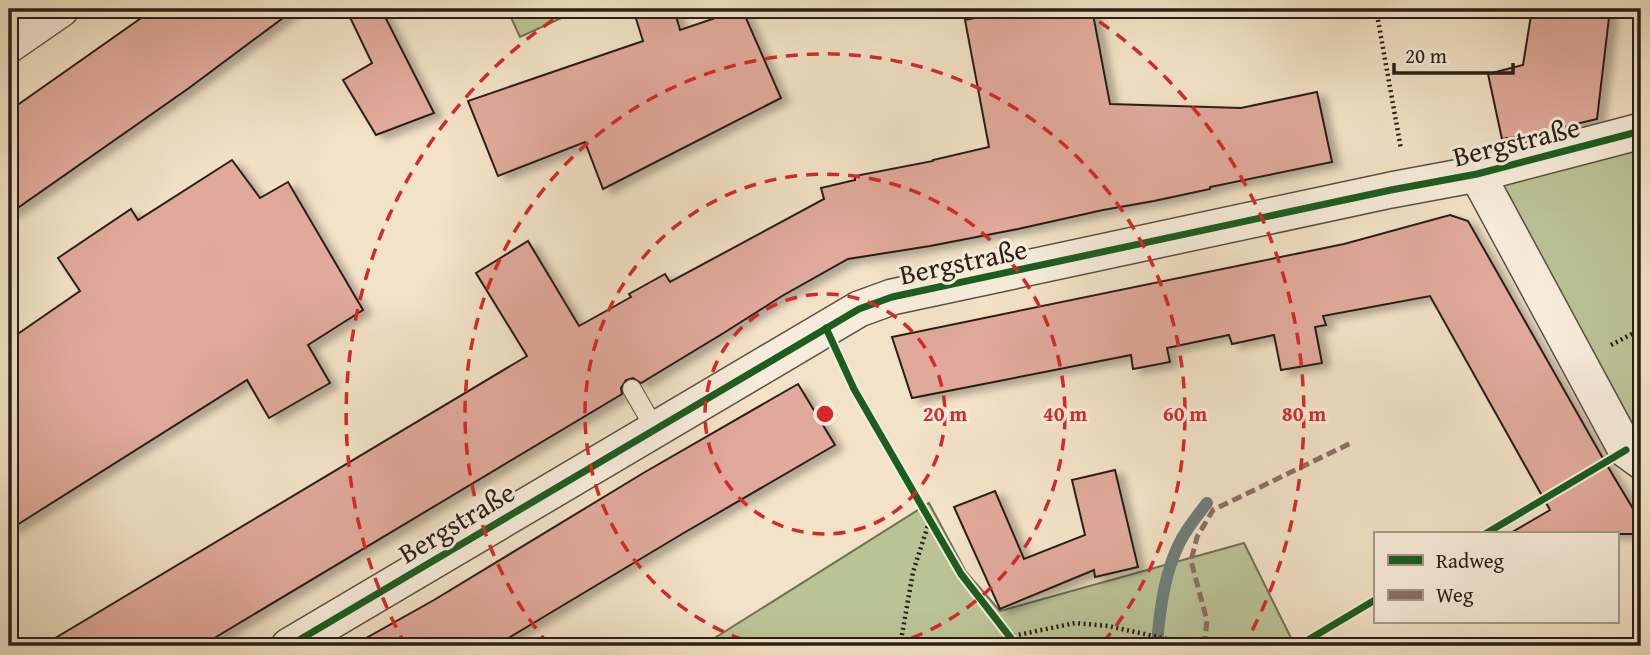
<svg xmlns="http://www.w3.org/2000/svg" width="1650" height="655" font-family="'Gentium Book Plus',serif">
	<style>
		.green { fill: #bac396; stroke: #727156; stroke-width: 2 }
		.lines { fill: none; stroke-linecap: round; stroke-linejoin: round }
		.stream { stroke: #6e7e78; stroke-width: 12 }
		.building { fill: #e0a99b; stroke: #291f16; stroke-width: 2; filter: url(#shadow) }
		.lane-casing { stroke: #5b5042; stroke-width: 20 }
		.street-casing { stroke: #5b5042; stroke-width: 38 }
		.path { stroke: #291f16; stroke-width: 4.5; stroke-dasharray: 2 3.5; stroke-linecap: butt }
		.lane { stroke: #f7ecdb; stroke-width: 18 }
		.street { stroke: #f7ecdb; stroke-width: 35 }
		.quiet { stroke: #8d6e63; stroke-width: 5; stroke-dasharray: 10 5; stroke-linecap: butt }
		.cycleway-casing { stroke: #f7ecdb; stroke-width: 11 }
		.cycleway { stroke: #1b5e20; stroke-width: 7 }
		.ring { fill: none; stroke: #d62828; stroke-width: 3.5; stroke-dasharray: 12 9 }
		.labels { text-anchor: middle; dominant-baseline: central; stroke-width: 6; stroke-linejoin: round; paint-order: stroke }
		.street-label { font-size: 28px; fill: #291f16; stroke: #f7ecdb }
		.centre { fill: #d62828; stroke: #f7ecdb; stroke-width: 3.5 }
		.ring-label { font-size: 21px; text-anchor: middle; font-weight: bold; fill: #d62828; stroke: #f7ecdb; stroke-width: 6; stroke-linejoin: round; paint-order: stroke }
	</style>
	<defs>
		<filter id="shadow"><feDropShadow dx="8" dy="4.5" stdDeviation="3.5" flood-color="#0004"/></filter>
	</defs>
	<rect width="100%" height="100%" fill="#f2e2c7"/>
	<filter id="stains"><feTurbulence type="fractalNoise" baseFrequency=".00286" numOctaves="4"/><feColorMatrix values="0 0 0 0 .2 0 0 0 0 .09 0 0 0 0 .02 0 0 0 .5 -.17"/></filter>
	<radialGradient id="worn" r=".72"><stop offset=".6" stop-color="#630" stop-opacity="0"/><stop offset="1" stop-color="#630" stop-opacity=".3"/></radialGradient>
	<!-- green -->
	<g class="green">
		<path d="M507 9H581L520 37Z"/>
		<path d="M1641 131V461L1477 174Z"/>
		<path d="M929 503 966 572 1000 611 1244 543 1295 646H702Z"/>
	</g>
	<g class="lines">
		<!-- stream -->
		<path class="stream" d="M1157 646C1159 615 1165 572 1179 544 1186 529 1197 516 1207 503"/>
	</g>
	<!-- building -->
	<g class="building">
		<path d="M154 9H295L189 88 9 214V111Z"/>
		<path d="M346 9H381L434 113 376 135 343 80 372 63Z"/>
		<path d="M633 9H674L680 30 742 9 781 98 603 189 585 142 498 176 468 101 643 41Z"/>
		<path d="M1018 9H1092L1110 104 1241 108 1317 92 1332 162 1210 187V189L1154 201 1103 210 1018 229 930 246 848 259 782 296 722 334 641 383 633 378 626 380 621 388 622 394 201 646H42L527 356 476 273 528 241 579 326 631 297 629 294 665 274 670 282 824 199 821 188 855 180V176L933 161V160L989 147 965 20Z"/>
		<path d="M1532 9H1610L1597 119 1534 134 1502 139 1488 74 1523 65Z"/>
		<path d="M232 160 260 198 288 182 363 310 308 345 330 383 269 418 247 380 9 530V340L80 291 58 258 131 209 138 220Z"/>
		<path d="M1450 215 1468 221 1605 462 1641 522V534H1509L1550 510 1430 296 1323 316 1326 325 1315 327 1322 363 1281 370 1274 335 1232 344 1229 335 1167 348 1170 362 1133 369 1131 355 912 398 892 337 1344 244Z"/>
		<path d="M798 384 835 445 682 534 495 646H352L434 600 645 472Z"/>
		<path d="M1115 470 1138 567 1095 577 1094 570 1000 609 954 507 995 491 1024 559 1085 535 1072 480Z"/>
	</g>
	<g class="lines">
		<!-- lane casing -->
		<g class="lane-casing">
			<path id="lane" d="M632 389 655 429"/>
		</g>
		<!-- street casing -->
		<g class="street-casing">
			<g id="street">
				<path d="M9 45 61 9"/>
				<path d="M1477 174 1626 450 1641 461"/>
				<path d="M289 646 859 309 892 297 1391 190 1477 174 1641 131"/>
			</g>
		</g>
		<!-- path -->
		<g class="path">
			<path d="M1376 9 1401 149"/>
			<path d="M1637 169 1640 283 1641 291"/>
			<path d="M1611 345 1641 329"/>
			<path d="M900 646 913 572 930 519"/>
			<path d="M965 646 1075 623 1108 626 1199 646"/>
		</g>
		<!-- lane -->
		<use href="#lane" class="lane"/>
		<!-- street -->
		<use href="#street" class="street"/>
		<!-- quiet -->
		<path class="quiet" d="M1204 646 1207 621 1191 561 1197 537 1213 510 1353 442"/>
		<!-- cycleway casing -->
		<g class="cycleway-casing">
			<g id="cycleway">
				<path d="M826 328 854 389 961 574 1017 646"/>
				<path d="M1485 534 1626 450"/>
				<path d="M289 646 859 309 892 297 1391 190 1477 174 1641 131"/>
				<path d="M1298 646 1375 600"/>
			</g>
		</g>
		<!-- cycleway -->
		<use href="#cycleway" class="cycleway"/>
	</g>
	<!-- distance rings -->
	<g class="ring">
		<circle cx="825" cy="414" r="120"/>
		<path d="M763 646A240 240 0 1 1 887 646"/>
		<path d="M549 645A360 360 0 1 1 1101 645"/>
		<path d="M406 646A479 479 0 0 1 568 10M1082 10A479 479 0 0 1 1244 646"/>
	</g>
	<g class="labels">
		<!-- street labels -->
		<g class="street-label">
			<text transform="translate(1516 141) rotate(-14)">Bergstraße</text>
			<text transform="translate(963 261) rotate(-12)">Bergstraße</text>
			<text transform="translate(456 522) rotate(-31)">Bergstraße</text>
		</g>
	</g>
	<circle cx="825" cy="414" r="10" class="centre"/>
	<g class="ring-label">
		<text x="945" y="421">20 m</text>
		<text x="1065" y="421">40 m</text>
		<text x="1185" y="421">60 m</text>
		<text x="1304" y="421">80 m</text>
	</g>
	<!-- margin -->
	<rect width="1650" height="655" fill="none" stroke="#f2e2c7" stroke-width="35"/>
	<rect x="10" y="10" width="1629" height="634" fill="none" stroke="#291f16" stroke-width="3.5"/>
	<rect x="18" y="18" width="1615" height="620" fill="none" stroke="#291f16" stroke-width="2"/>
	<!-- legend -->
	<rect x="1374" y="532" width="245" height="91" fill="#f7ecdb" stroke="#a59a8c" stroke-width="2"/>
	<rect x="1388" y="555" width="35" height="10" fill="#1b5e20" stroke="#a59a8c" stroke-width="2"/>
	<text x="1436" y="568" font-size="21" fill="#291f16">Radweg</text>
	<rect x="1388" y="590" width="35" height="10" fill="#8d6e63" stroke="#a59a8c" stroke-width="2"/>
	<text x="1436" y="602" font-size="21" fill="#291f16">Weg</text>
	<!-- scale -->
	<path d="M1394 63v10h119v-10" fill="none" stroke="#291f16" stroke-width="3.5"/>
	<text x="1405" y="63" font-size="21" fill="#291f16" stroke="#f7ecdb" stroke-width="5" paint-order="stroke">20 m</text>
	<rect width="100%" height="100%" filter="url(#stains)"/>
	<rect width="100%" height="100%" fill="url(#worn)"/>
</svg>
